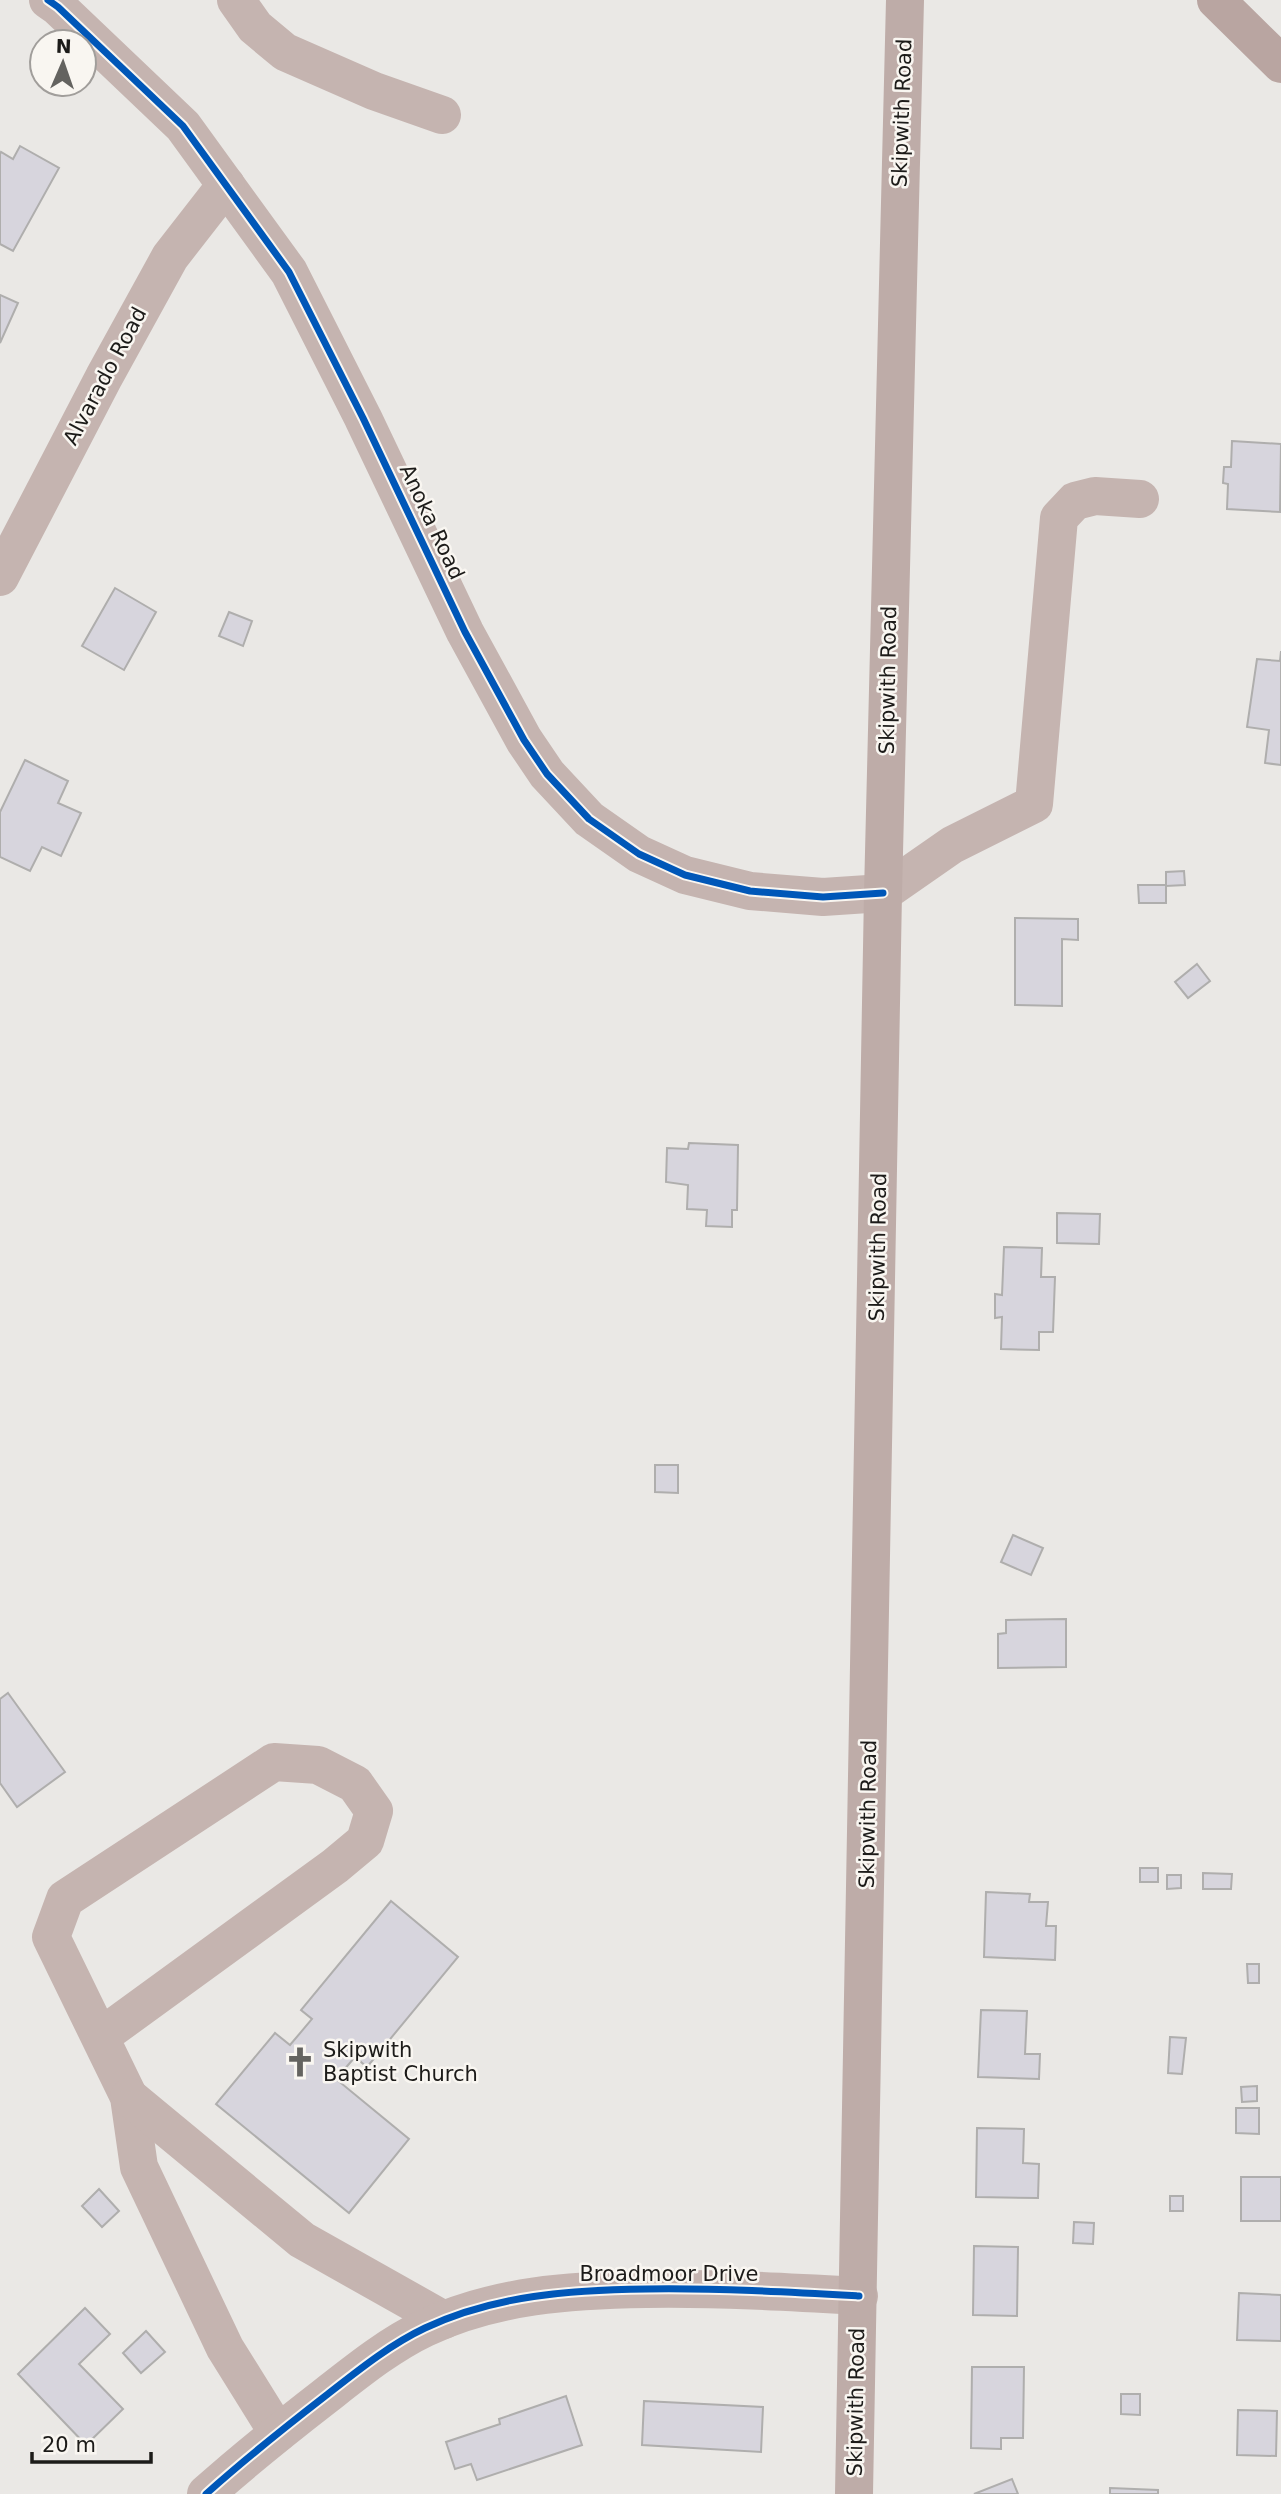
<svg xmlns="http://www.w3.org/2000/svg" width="1281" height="2494" font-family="'DejaVu Sans',sans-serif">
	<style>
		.building { fill: #d7d5dd; stroke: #afaead; stroke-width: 2 }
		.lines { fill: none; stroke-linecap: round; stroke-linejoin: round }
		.minor { stroke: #c5b4b0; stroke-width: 38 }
		.major { stroke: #beaca8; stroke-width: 38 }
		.highway { stroke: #b9a5a1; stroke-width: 38 }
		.cycleway-casing { stroke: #f9f6f1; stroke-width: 11 }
		.cycleway { stroke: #0057b8; stroke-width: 7 }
		.labels { text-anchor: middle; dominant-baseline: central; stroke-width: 5; stroke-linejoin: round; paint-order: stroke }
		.street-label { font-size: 21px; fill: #1c1b19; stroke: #f9f6f1 }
		.poi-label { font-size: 21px; fill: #1c1b19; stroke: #f9f6f1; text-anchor: start }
	</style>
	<rect width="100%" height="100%" fill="#eae8e5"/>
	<!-- building -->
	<g class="building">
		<path d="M20 146 59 168 13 251 0 244V154L1 152 13 159Z"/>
		<path d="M0 295 18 303 0 343Z"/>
		<path d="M1232 441 1281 444 1280 512 1227 509 1228 484 1223 483 1224 467H1231Z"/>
		<path d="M115 588 156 612 124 670 82 646Z"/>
		<path d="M229 612 252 621 243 646 219 636Z"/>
		<path d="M1281 651V765L1265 763 1269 730 1247 727 1257 659 1280 661Z"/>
		<path d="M25 760 68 781 58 803 81 813 61 856 42 847 30 871 0 857V812Z"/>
		<path d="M1184 871 1185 885 1166 886V872Z"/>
		<path d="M1138 885H1166V903H1139Z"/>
		<path d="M1015 918 1078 919V940L1062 939V1006L1015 1005Z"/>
		<path d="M1197 964 1210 981 1188 998 1175 982Z"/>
		<path d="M689 1143 738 1145 737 1210H732V1227L706 1226 707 1210 687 1209 688 1185 666 1182 667 1148 688 1149Z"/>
		<path d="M1057 1213 1100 1214 1099 1244 1057 1243Z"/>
		<path d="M1004 1247 1042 1248 1041 1277H1055L1053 1332H1039V1350L1001 1349 1002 1317 995 1318V1294L1002 1295Z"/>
		<path d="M655 1465H678V1493L655 1492Z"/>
		<path d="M1013 1535 1043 1548 1031 1575 1001 1562Z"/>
		<path d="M1066 1619V1667L998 1668V1634L1006 1633V1620Z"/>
		<path d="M8 1693 65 1772 17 1807 0 1783V1699Z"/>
		<rect x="1140" y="1868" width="18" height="14"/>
		<path d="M1203 1873 1232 1874 1231 1889H1203Z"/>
		<path d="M1167 1875H1181V1888L1167 1889Z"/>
		<path d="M986 1892 1030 1894 1029 1902H1048L1046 1926H1056L1055 1960 984 1957Z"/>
		<path d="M391 1901 458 1957 367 2067 355 2057 336 2079 409 2139 349 2213 216 2104 275 2033 290 2045 312 2019 301 2010Z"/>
		<path d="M1247 1964H1259V1983H1248Z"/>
		<path d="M981 2010 1027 2011 1025 2054H1040L1039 2079 978 2077Z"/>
		<path d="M1170 2037 1186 2038 1182 2074 1168 2073Z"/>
		<path d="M1257 2086V2101L1242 2102 1241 2087Z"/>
		<path d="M1236 2108H1259V2134L1236 2133Z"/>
		<path d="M977 2128 1024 2129 1023 2163 1039 2164 1038 2198 976 2197Z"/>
		<rect x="1241" y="2177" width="40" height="44"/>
		<path d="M99 2189 119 2211 102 2227 82 2206Z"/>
		<rect x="1170" y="2196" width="13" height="15"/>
		<path d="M1074 2222 1094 2223 1093 2244 1073 2243Z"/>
		<path d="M974 2246 1018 2247 1017 2316 973 2315Z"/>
		<path d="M1239 2293 1281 2295V2341L1237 2340Z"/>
		<path d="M85 2308 110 2334 79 2364 123 2409 86 2445 18 2374Z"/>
		<path d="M146 2331 165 2352 141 2373 123 2353Z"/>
		<path d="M972 2367H1024L1023 2438H1001V2449L971 2448Z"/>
		<path d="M1121 2394H1140V2415L1121 2414Z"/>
		<path d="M566 2396 582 2445 477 2480 471 2464 455 2469 446 2442 500 2424 499 2419Z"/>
		<path d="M644 2401 763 2407 761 2452 642 2445Z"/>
		<path d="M1238 2410 1277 2411 1276 2456 1237 2455Z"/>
		<path d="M1012 2479 1018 2494H974Z"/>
		<path d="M1110 2488 1158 2490V2494H1110Z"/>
	</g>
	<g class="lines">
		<!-- minor -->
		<g class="minor">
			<path d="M48 0 58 7 183 126 289 272 363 418 465 632 524 740 547 774 589 819 639 854 685 875 750 891 823 897 883 893 952 845 1034 804 1059 518 1075 501 1095 496 1140 499"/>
			<path d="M236 0 255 27 285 52 374 91 442 115"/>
			<path d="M0 577 104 377 170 257 226 185"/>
			<path d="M100 2037 335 1866 365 1841 374 1811 355 1784 318 1765 274 1762 65 1899 51 1937 129 2097 139 2167 225 2348 278 2433"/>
			<path d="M129 2097 302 2240 444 2320"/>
			<path d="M206 2494C244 2460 284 2428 324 2397 356 2372 389 2345 425 2328 495 2295 571 2290 647 2289 718 2288 788 2292 859 2296"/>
		</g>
		<!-- major -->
		<path class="major" d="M854 2494 883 893 905 0"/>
		<!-- highway -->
		<path class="highway" d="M1216 0 1281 64"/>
		<!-- cycleway casing -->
		<g class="cycleway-casing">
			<g id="cycleway">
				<path d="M48 0 58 7 183 126 289 272 363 418 465 632 524 740 547 774 589 819 639 854 685 875 750 891 823 897 883 893"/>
				<path d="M206 2494C244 2460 284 2428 324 2397 356 2372 389 2345 425 2328 495 2295 571 2290 647 2289 718 2288 788 2292 859 2296"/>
			</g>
		</g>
		<!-- cycleway -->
		<use href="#cycleway" class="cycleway"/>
	</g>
	<!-- icons -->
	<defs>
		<g id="church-bare" transform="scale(2.415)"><path d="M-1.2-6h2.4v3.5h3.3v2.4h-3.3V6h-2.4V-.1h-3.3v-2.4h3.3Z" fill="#646360" stroke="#f9f6f1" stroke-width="2.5" paint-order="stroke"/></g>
	</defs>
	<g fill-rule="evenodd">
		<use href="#church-bare" x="300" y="2062"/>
	</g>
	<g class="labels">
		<!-- street labels -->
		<g class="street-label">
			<text transform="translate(902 113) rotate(-88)">Skipwith Road</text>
			<text transform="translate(105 376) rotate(-62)">Alvarado Road</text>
			<text transform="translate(432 522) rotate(65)">Anoka Road</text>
			<text transform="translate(888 680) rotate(-89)">Skipwith Road</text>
			<text transform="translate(878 1247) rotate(-89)">Skipwith Road</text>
			<text transform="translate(868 1814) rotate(-89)">Skipwith Road</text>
			<text x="669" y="2274">Broadmoor Drive</text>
			<text transform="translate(856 2402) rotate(-89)">Skipwith Road</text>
		</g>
		<!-- poi labels -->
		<g class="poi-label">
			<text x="323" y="2050">Skipwith<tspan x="323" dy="24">Baptist Church</tspan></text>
		</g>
	</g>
	<!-- north arrow -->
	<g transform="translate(63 63) rotate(2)"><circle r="33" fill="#f9f6f1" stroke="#a19e9b" stroke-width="2"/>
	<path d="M0-5L12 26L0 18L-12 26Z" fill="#646360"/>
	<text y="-10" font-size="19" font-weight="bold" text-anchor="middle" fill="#1c1b19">N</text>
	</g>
	<!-- scale -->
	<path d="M32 2452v10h119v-10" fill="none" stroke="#1c1b19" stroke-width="3.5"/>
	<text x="42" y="2452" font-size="21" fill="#1c1b19" stroke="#f9f6f1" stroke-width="5" paint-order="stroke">20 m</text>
</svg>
